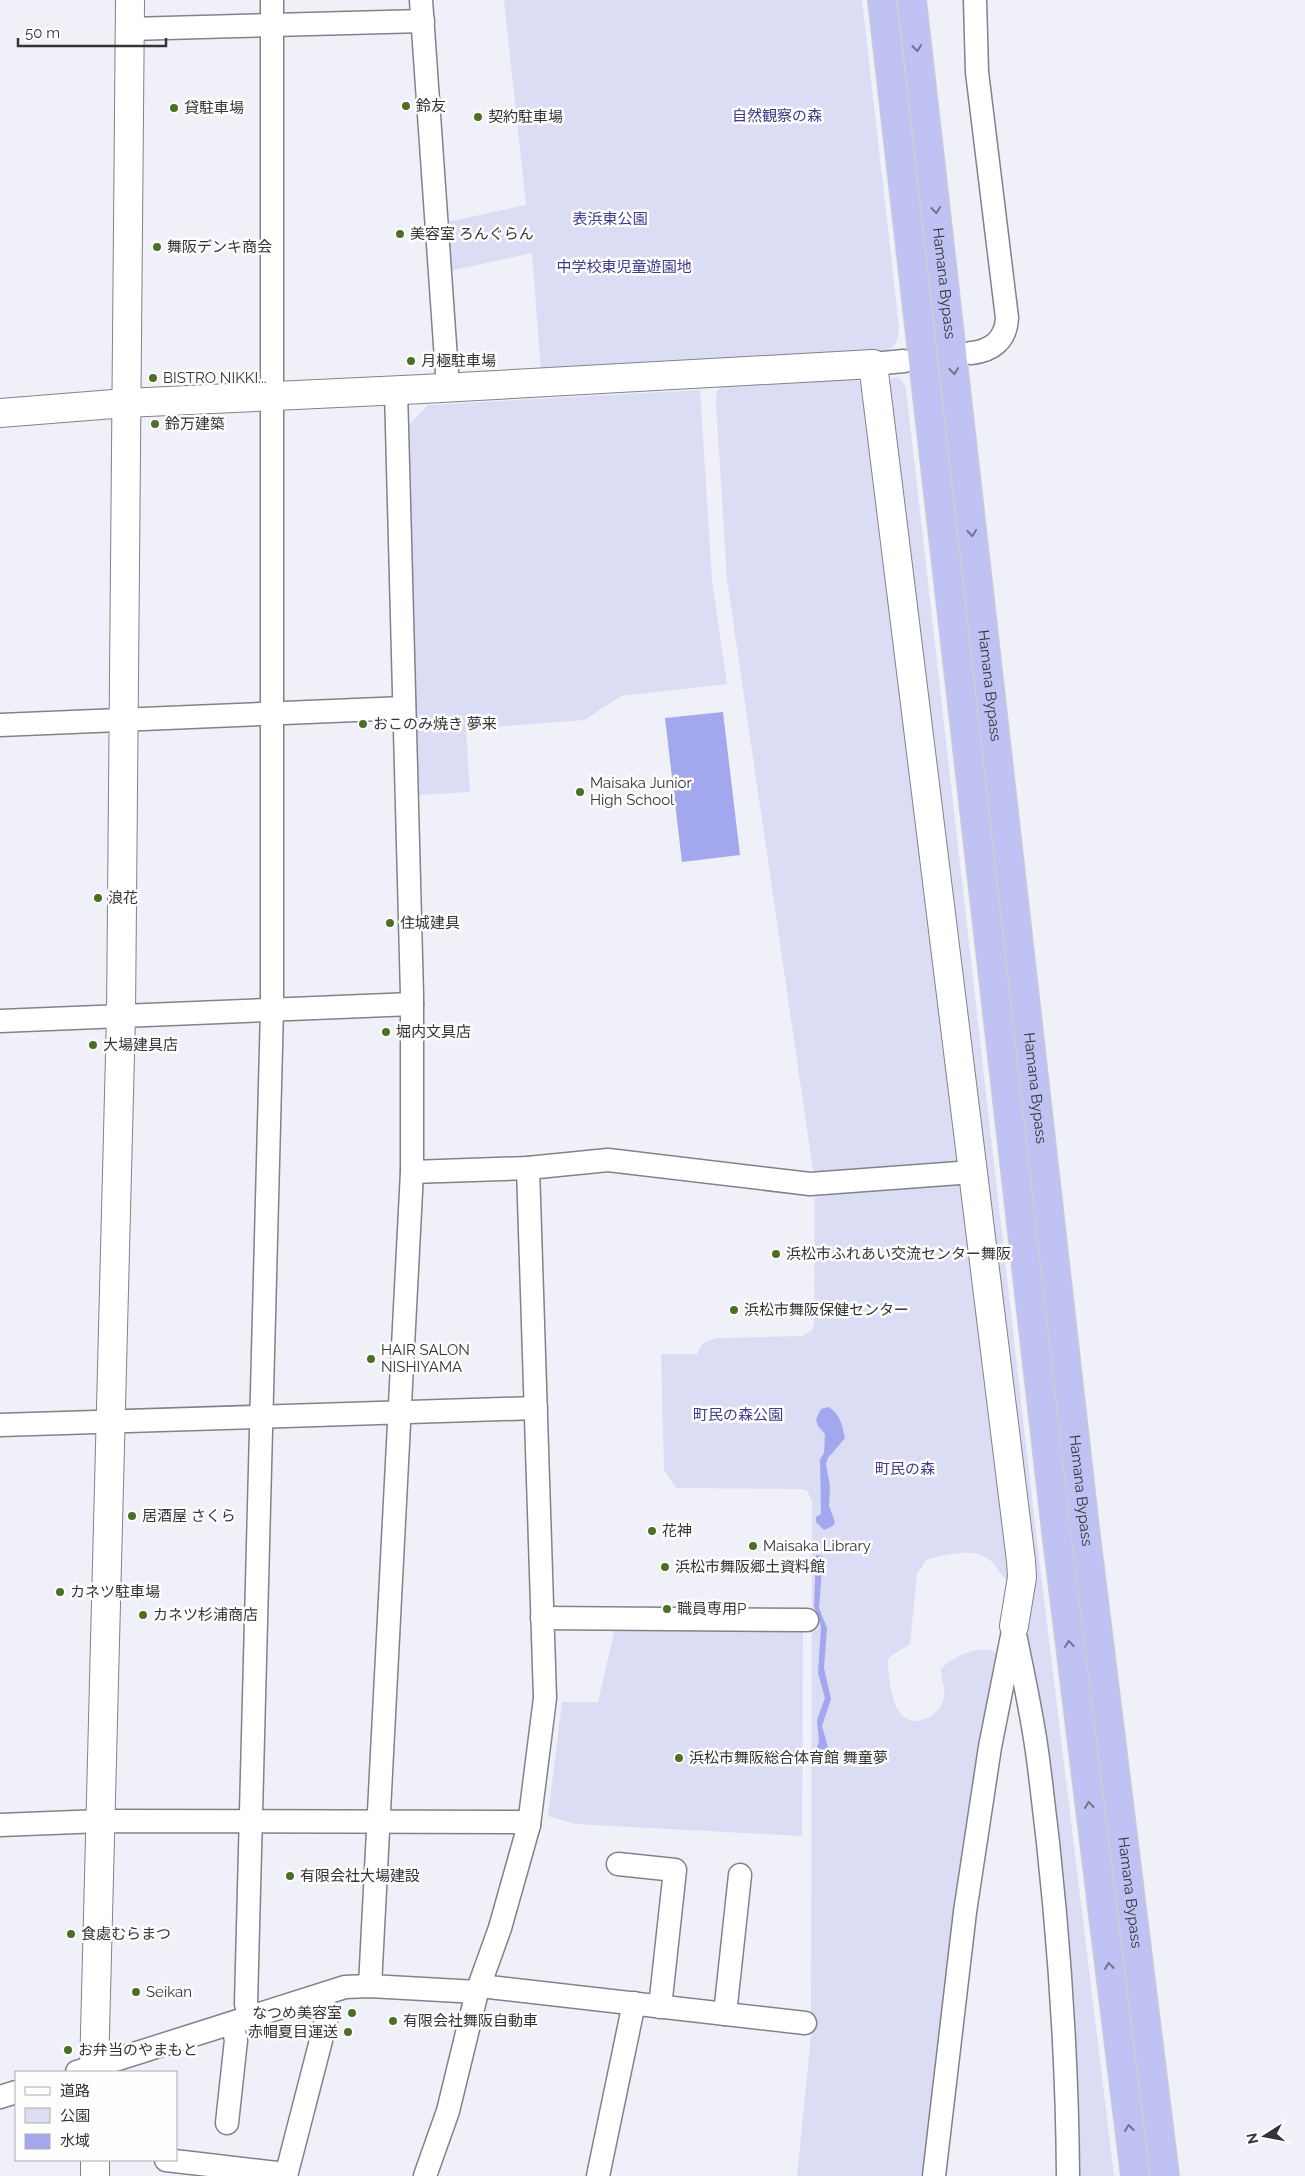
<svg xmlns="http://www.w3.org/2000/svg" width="1305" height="2176" font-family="Raleway,'Noto Sans JP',sans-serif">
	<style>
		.green { fill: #dbddf5 }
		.water { fill: #a3a7ee }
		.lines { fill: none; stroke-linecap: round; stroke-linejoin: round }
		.street-casing { stroke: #81828a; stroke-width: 25 }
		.secondary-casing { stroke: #81828a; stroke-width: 30 }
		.highway-casing { stroke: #cececf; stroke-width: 30 }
		.street { stroke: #fff; stroke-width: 22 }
		.secondary { stroke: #fff; stroke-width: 28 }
		.highway { stroke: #bfc2f3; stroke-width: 28 }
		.oneway { stroke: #73748c }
		.poi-dot { fill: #4c6e27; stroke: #fefefe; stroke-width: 2 }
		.labels { text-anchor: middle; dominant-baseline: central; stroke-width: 5; stroke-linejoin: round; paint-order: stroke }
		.poi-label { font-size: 15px; fill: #343437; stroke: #fefefe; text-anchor: start }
		.park-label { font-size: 15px; fill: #3f3a8c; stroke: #fefefe }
		.street-label { font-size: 15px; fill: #343437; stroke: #fefefe }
	</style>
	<rect width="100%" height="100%" fill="#eff0f8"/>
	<!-- green -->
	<g class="green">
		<path d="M504 0H862L899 327C898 345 894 349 877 354L541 372 532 253 450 271 447 222 526 205Z"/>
		<path d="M898 377 903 382 906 389 1036 1533 1114 2176H1080C1079 2039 1069 1891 1049 1756 1044 1715 1035 1674 1027 1633L888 383 892 378Z"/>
		<path d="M855 378 863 385 1011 1562 1009 1581C1001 1577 997 1566 991 1561 975 1546 944 1555 926 1560L917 1574 910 1644 890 1657 888 1660C888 1676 891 1700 900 1713 914 1731 942 1715 944 1697 946 1688 941 1679 941 1670 949 1657 986 1641 998 1655L925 2176H797L811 2036 812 1501 807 1491 802 1489 676 1488 664 1470 661 1354H697L703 1343 717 1338 802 1336 812 1330 814 1323 815 1184 727 579 716 402 717 391 724 385Z"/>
		<path d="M700 390 712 580 727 684 621 696 584 720 466 729 470 792 417 795 407 427 428 405Z"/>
		<path d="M615 1628 803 1630 802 1836 575 1824 548 1816 562 1702H598Z"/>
	</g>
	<!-- water -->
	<g class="water">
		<path d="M723 712 740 855 682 862 665 718Z"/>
		<path d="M828 1407C841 1414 842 1426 845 1438L828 1458 826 1464 830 1486 829 1506 835 1522 833 1526 824 1530 816 1522V1517L821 1514 820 1459 824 1453 825 1434 818 1426 816 1419 821 1409Z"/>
		<path d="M816 1555 823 1556 819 1608 827 1628 824 1668 831 1699 822 1726 831 1758 826 1765 820 1766 816 1764 814 1754 819 1742 817 1720 825 1698 818 1673 821 1627 814 1606Z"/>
	</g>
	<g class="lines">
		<!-- street casing -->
		<g class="street-casing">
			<g id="street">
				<path d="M421 0 448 388"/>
				<path d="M130 29 423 21"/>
				<path d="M971 353C992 351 1006 340 1007 318L977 72 975 0"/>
				<path d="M873 364 904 361"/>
				<path d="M0 725 404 708"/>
				<path d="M0 1021 412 1004"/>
				<path d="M412 1172 528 1168 608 1160 810 1184 973 1172"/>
				<path d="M0 1425 536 1408"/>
				<path d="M542 1618 807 1620"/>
				<path d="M1016 1639C1024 1679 1033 1719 1038 1759 1056 1897 1067 2037 1068 2176"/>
				<path d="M0 1825 101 1821 517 1822 529 1825"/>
				<path d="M618 1864 675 1870 660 2007"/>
				<path d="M370 1986 412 1172V995L396 390"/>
				<path d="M480 1986 805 2023"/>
				<path d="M725 2014 740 1875"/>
				<path d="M250 2017 246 2004 272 1009V0"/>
				<path d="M77 2072 345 1987 370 1986 477 1992"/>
				<path d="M0 2097 16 2092"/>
				<path d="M227 2123 236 2040 232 2023"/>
				<path d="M166 2160 286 2174"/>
				<path d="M286 2176 327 2017 321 1995"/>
				<path d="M425 2176 448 2111 477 1992 500 1928 529 1825 545 1698 528 1168"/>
				<path d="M598 2176 634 2003"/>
				<path d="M934 2176 965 1912 990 1747 1014 1626"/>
			</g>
		</g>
		<!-- secondary casing -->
		<g class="secondary-casing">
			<g id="secondary">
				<path d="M0 413 126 403 423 389 873 364 1021 1561 1022 1577 1014 1626"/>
				<path d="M94 2072 121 1016 130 0"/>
				<path d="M95 2160V2176"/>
			</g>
		</g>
		<!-- highway casing -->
		<g class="highway-casing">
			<g id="highway">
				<path d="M882 0 1056 1531 1135 2176"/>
				<path id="s1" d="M912 0 1085 1528 1165 2176"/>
			</g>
		</g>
		<!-- street -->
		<use href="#street" class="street"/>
		<!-- secondary -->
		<use href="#secondary" class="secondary"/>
		<!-- highway -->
		<use href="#highway" class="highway"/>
	</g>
	<!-- one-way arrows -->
	<defs><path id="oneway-chevron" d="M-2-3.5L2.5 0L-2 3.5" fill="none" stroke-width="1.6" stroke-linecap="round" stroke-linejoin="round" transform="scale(1.25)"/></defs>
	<g class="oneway">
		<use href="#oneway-chevron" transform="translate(917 48) rotate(84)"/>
		<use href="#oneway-chevron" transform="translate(936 210) rotate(84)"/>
		<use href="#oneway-chevron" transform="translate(954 371) rotate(84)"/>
		<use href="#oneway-chevron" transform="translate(972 533) rotate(84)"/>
		<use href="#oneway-chevron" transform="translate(1069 1644) rotate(-97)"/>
		<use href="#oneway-chevron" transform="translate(1089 1805) rotate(-97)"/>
		<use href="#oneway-chevron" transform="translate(1109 1966) rotate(-97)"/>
		<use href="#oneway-chevron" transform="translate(1129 2128) rotate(-97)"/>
	</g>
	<!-- markers -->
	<g class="poi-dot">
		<circle cx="406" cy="106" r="5"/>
		<circle cx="174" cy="108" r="5"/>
		<circle cx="478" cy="117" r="5"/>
		<circle cx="400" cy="234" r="5"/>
		<circle cx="157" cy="247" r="5"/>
		<circle cx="411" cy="361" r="5"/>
		<circle cx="153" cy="378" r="5"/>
		<circle cx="155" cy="424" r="5"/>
		<circle cx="363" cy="724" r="5"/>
		<circle cx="580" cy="792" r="5"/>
		<circle cx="98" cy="898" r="5"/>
		<circle cx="390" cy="923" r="5"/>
		<circle cx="386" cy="1032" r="5"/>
		<circle cx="93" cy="1045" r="5"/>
		<circle cx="776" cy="1254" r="5"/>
		<circle cx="734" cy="1310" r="5"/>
		<circle cx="371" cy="1359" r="5"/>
		<circle cx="132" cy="1516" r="5"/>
		<circle cx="652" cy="1531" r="5"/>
		<circle cx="753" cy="1546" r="5"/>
		<circle cx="665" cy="1567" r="5"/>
		<circle cx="60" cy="1592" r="5"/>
		<circle cx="667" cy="1609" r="5"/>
		<circle cx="143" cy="1615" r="5"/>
		<circle cx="679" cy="1758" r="5"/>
		<circle cx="290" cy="1876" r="5"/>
		<circle cx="71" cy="1934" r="5"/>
		<circle cx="136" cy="1992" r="5"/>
		<circle cx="352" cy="2013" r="5"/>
		<circle cx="393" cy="2021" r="5"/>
		<circle cx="348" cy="2032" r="5"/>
		<circle cx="68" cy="2050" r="5"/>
	</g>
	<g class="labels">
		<!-- poi labels -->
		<g class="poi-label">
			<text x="416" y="106">鈴友</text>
			<text x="184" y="108">貸駐車場</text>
			<text x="488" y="117">契約駐車場</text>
			<text x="410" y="234">美容室 ろんぐらん</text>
			<text x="167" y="247">舞阪デンキ商会</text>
			<text x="421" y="361">月極駐車場</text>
			<text x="163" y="378">BISTRO NIKKI...</text>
			<text x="165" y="424">鈴万建築</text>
			<text x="373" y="724">おこのみ焼き 夢来</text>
			<text x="590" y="783">Maisaka Junior<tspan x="590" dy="17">High School</tspan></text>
			<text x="108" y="898">浪花</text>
			<text x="400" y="923">住城建具</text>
			<text x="396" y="1032">堀内文具店</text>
			<text x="103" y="1045">大場建具店</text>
			<text x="786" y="1254">浜松市ふれあい交流センター舞阪</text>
			<text x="744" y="1310">浜松市舞阪保健センター</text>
			<text x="381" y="1350">HAIR SALON<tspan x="381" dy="17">NISHIYAMA</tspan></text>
			<text x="142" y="1516">居酒屋 さくら</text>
			<text x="662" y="1531">花神</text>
			<text x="763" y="1546">Maisaka Library</text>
			<text x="675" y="1567">浜松市舞阪郷土資料館</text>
			<text x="70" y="1592">カネツ駐車場</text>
			<text x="677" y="1609">職員専用P</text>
			<text x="153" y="1615">カネツ杉浦商店</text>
			<text x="689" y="1758">浜松市舞阪総合体育館 舞童夢</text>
			<text x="300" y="1876">有限会社大場建設</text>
			<text x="81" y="1934">食處むらまつ</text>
			<text x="146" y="1992">Seikan</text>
			<text x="342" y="2013" text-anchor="end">なつめ美容室</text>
			<text x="403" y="2021">有限会社舞阪自動車</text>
			<text x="338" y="2032" text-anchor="end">赤帽夏目運送</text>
			<text x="78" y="2050">お弁当のやまもと</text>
		</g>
		<!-- park labels -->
		<g class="park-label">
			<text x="777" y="116">自然観察の森</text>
			<text x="610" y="219">表浜東公園</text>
			<text x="624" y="267">中学校東児童遊園地</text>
			<text x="738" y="1415">町民の森公園</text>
			<text x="905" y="1469">町民の森</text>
		</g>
		<!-- street labels -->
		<g class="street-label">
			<text stroke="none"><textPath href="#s1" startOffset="285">Hamana Bypass</textPath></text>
			<text stroke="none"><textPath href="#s1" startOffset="690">Hamana Bypass</textPath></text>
			<text stroke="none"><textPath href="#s1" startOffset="1095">Hamana Bypass</textPath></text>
			<text stroke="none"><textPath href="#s1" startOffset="1500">Hamana Bypass</textPath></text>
			<text stroke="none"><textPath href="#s1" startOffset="1905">Hamana Bypass</textPath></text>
		</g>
	</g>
	<!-- legend -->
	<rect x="15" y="2071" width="162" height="90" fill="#fefefe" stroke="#adadae"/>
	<rect x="25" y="2087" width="25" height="8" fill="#ffffff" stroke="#adadae"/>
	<text x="60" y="2096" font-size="15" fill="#343437">道路</text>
	<rect x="25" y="2108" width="25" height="15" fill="#dbddf5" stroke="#adadae"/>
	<text x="60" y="2121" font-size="15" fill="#343437">公園</text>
	<rect x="25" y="2134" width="25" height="15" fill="#a3a7ee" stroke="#adadae"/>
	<text x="60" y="2146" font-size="15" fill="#343437">水域</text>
	<!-- north arrow -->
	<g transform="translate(1265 2136) rotate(259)" stroke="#fefefe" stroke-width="4" paint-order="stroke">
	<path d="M0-4L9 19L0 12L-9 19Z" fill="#343437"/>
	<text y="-8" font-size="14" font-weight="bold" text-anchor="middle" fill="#343437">N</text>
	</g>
	<!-- scale -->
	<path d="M18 38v8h148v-8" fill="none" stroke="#343437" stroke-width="2.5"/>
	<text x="25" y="38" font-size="15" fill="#343437" stroke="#fefefe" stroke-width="4" paint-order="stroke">50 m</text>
</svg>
